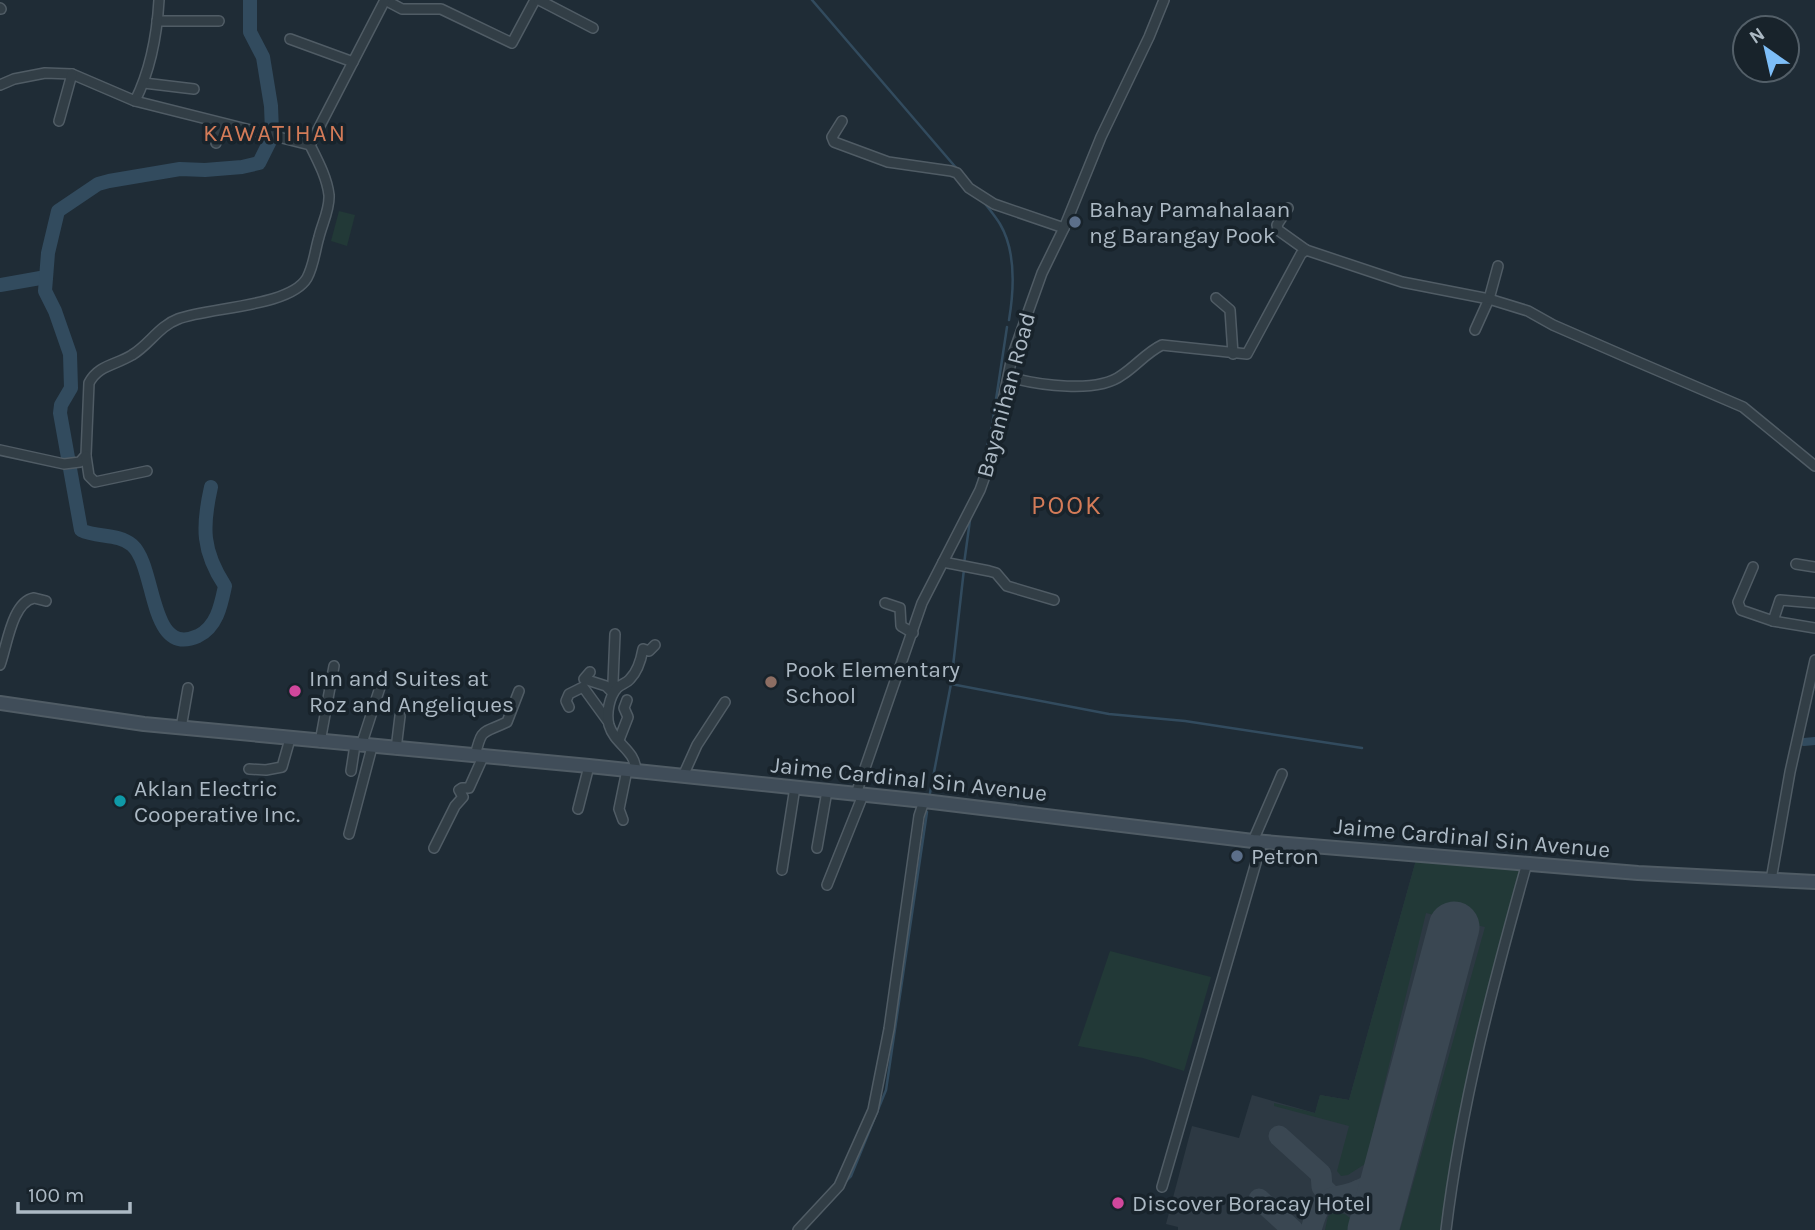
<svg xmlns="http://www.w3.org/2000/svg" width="1815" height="1230" font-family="Karla,sans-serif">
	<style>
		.airport { fill: #2d3943 }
		.green { fill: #223937 }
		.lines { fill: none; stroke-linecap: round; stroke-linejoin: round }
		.stream { stroke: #324b5e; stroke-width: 2.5 }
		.canal { stroke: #324b5e; stroke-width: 8 }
		.river { stroke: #324b5e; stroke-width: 14 }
		.taxiway { stroke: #3a4752; stroke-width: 21 }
		.runway { stroke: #3a4752; stroke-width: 51 }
		.street-casing { stroke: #505c65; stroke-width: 12 }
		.secondary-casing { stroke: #505c65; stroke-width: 16 }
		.street { stroke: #323e46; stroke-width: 9 }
		.secondary { stroke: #404d59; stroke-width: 12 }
		.service-dot { fill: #5c6f8a; stroke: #18232b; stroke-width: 2.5 }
		.education-dot { fill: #8d6e63; stroke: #18232b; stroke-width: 2.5 }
		.hotel-dot { fill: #d1479c; stroke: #18232b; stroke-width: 2.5 }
		.culture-dot { fill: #0f9aa8; stroke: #18232b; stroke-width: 2.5 }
		.labels { text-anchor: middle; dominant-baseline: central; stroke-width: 7; stroke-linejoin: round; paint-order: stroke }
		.poi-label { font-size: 23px; fill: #acb9c4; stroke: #18232b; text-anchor: start }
		.street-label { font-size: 23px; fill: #acb9c4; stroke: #18232b }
		.neighbourhood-label { font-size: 24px; letter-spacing: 2px; fill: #d37b58; stroke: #18232b }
		.quarter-label { font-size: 26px; letter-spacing: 2px; fill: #d37b58; stroke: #18232b }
	</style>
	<rect width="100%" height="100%" fill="#1f2c36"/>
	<!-- airport -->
	<path class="airport" d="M1416 860 1523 871 1487 992 1454 1145 1440 1230H1178V1227L1166 1224 1192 1126 1239 1138 1252 1095 1315 1113 1320 1095 1349 1100Z"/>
	<!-- green -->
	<g class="green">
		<path d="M339 211 355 215 347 246 331 241Z"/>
		<path d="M1416 860 1523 871 1487 992 1454 1145 1440 1230H1400L1485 927 1426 913 1365 1164 1348 1175 1341 1176 1337 1171 1349 1126 1274 1106V1103L1315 1113 1320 1095 1349 1100Z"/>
		<path d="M1110 951 1211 977 1184 1071 1143 1058 1078 1046Z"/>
		<path d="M1335 1212 1345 1214 1351 1219 1348 1230H1325L1328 1216Z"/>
	</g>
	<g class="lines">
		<!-- stream -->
		<g class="stream">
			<path d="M812 0 958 170"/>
			<path d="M983 201C989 209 995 216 1000 224 1016 251 1014 290 1009 320"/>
			<path d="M977 487 992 426 1007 327"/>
			<path d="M964 564 970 520"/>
			<path d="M951 684 1109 714 1185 721 1362 748"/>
			<path d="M930 793 951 684 964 569"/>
			<path d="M843 1184 851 1176 886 1090 927 812"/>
		</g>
		<!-- canal -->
		<path class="canal" d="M1804 742 1815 741"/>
		<!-- river -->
		<g class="river">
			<path d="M250 0V32L263 57 271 106 272 131"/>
			<path d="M0 285 46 277"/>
			<path d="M211 487C202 527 202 551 225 586 221 605 217 627 198 636 148 658 157 567 132 545 118 533 97 538 81 530L60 413 61 405 71 388 70 354 55 311 45 291 48 253 58 211 98 184 109 181 180 169 205 170 242 167 259 163 271 139"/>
		</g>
		<!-- taxiway -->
		<g class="taxiway">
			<path d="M1279 1136 1321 1174 1322 1187 1331 1196"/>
			<path d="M1359 1190 1369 1195 1378 1213"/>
			<path d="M1259 1199 1293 1230"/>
			<path d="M1311 1230C1322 1188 1332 1203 1362 1189 1379 1181 1387 1167 1394 1151"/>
		</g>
		<!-- runway -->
		<path class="runway" d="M1373 1230 1454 927"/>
		<!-- street casing -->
		<g class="street-casing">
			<g id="street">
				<path d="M385 0 402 9H441L512 43 535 0"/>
				<path d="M539 0 593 28"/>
				<path d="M0 8 1 9"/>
				<path d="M157 21H219"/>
				<path d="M290 39 353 62"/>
				<path d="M144 83 194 89"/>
				<path d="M0 85 14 79 45 73 72 74 135 101 310 145 385 0"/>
				<path d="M135 101C151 69 157 36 159 0"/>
				<path d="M59 121 72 74"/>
				<path d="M842 121 832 137 834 142 888 162 951 171 957 173 969 188 994 204 1064 228"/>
				<path d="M216 143 221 124"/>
				<path d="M1288 208 1277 225 1278 230 1306 250"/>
				<path d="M1216 298 1230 310 1233 354"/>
				<path d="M1475 330 1489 299 1498 266"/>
				<path d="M1009 377C1038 385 1097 394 1122 375 1136 366 1147 352 1162 345L1247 354 1301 254 1306 250 1402 282 1489 299 1528 311 1553 325 1631 359 1743 407 1815 466"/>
				<path d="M0 450 64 464 80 462 86 455 89 383C98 365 116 365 132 355 149 345 159 326 178 319 209 307 290 307 307 278 314 265 315 250 319 237 322 224 330 209 329 195 327 178 318 161 310 145"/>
				<path d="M86 456 89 476 95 482 147 471"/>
				<path d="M943 562 989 571 996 573 1007 586 1054 600"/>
				<path d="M1796 564 1815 567"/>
				<path d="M1753 567 1738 602 1741 610 1773 621 1815 628"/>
				<path d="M885 603 900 608 901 626 913 633"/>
				<path d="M1773 621 1780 600 1815 603"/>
				<path d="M615 634 613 682 616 689"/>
				<path d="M0 665C7 646 12 602 34 598L46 601"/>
				<path d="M590 672 584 679 606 686 613 693"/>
				<path d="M569 707 566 701 569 694 583 687 607 720"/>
				<path d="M181 728 188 688"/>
				<path d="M619 740 628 717 624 708 627 700"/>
				<path d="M320 742 334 666"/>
				<path d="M361 746 384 675"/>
				<path d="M396 749 400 716"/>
				<path d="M475 756C482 727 482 734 507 722L519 691"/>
				<path d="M249 769 266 770 282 767 290 739"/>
				<path d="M351 771 355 745"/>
				<path d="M636 771C635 749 615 745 609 725 606 714 609 697 617 688 621 684 627 683 630 679 638 671 641 660 643 649L649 651 655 645"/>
				<path d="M683 776 697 745 725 702"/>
				<path d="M856 794 922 603 980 490 990 462 1012 357 1042 273 1064 228 1101 137 1149 37 1164 0"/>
				<path d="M578 809 589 766"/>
				<path d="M623 820 619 809 627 770"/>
				<path d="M349 834 372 747"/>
				<path d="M1253 841 1282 774"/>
				<path d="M434 848 455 806 463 797 459 790 462 788H469L483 757"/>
				<path d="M817 848 827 791"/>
				<path d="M782 870 795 787"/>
				<path d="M1771 880 1790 772 1815 660"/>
				<path d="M827 885 863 795"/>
				<path d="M1162 1187 1262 842"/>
				<path d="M798 1230 839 1186 873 1110 889 1029 919 816 924 801"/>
				<path d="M1446 1230C1461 1105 1493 984 1527 863"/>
			</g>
		</g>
		<!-- secondary casing -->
		<g class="secondary-casing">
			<path id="secondary" d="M0 703 144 724 589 766 924 801 1253 841 1638 873 1815 882"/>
		</g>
		<!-- street -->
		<use href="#street" class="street"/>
		<!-- secondary -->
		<use href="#secondary" class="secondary"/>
	</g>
	<!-- markers -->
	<g class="service-dot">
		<circle cx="1075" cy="222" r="7"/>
		<circle cx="1237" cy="856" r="7"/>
	</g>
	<circle class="education-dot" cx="771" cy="682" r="7"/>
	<g class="hotel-dot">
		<circle cx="295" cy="691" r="7"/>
		<circle cx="1118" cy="1203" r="7"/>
	</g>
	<circle class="culture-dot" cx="120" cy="801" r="7"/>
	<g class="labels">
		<!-- poi labels -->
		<g class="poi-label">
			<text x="1089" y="209">Bahay Pamahalaan<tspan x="1089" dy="26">ng Barangay Pook</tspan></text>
			<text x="785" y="669">Pook Elementary<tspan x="785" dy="26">School</tspan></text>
			<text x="309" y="678">Inn and Suites at<tspan x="309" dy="26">Roz and Angeliques</tspan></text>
			<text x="134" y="788">Aklan Electric<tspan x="134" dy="26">Cooperative Inc.</tspan></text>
			<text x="1251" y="856">Petron</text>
			<text x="1132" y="1203">Discover Boracay Hotel</text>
		</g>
		<!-- street labels -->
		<g class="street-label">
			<text transform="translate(1006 395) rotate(-75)">Bayanihan Road</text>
			<text transform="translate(909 779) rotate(6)">Jaime Cardinal Sin Avenue</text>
			<text transform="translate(1472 838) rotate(5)">Jaime Cardinal Sin Avenue</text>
		</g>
		<!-- neighbourhood labels -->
		<g class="neighbourhood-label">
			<text x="275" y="133">KAWATIHAN</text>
		</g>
		<!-- quarter labels -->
		<g class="quarter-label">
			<text x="1067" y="505">POOK</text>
		</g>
	</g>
	<!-- north arrow -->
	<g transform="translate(1766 49) rotate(326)"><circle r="33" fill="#18232b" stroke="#535f68" stroke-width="2"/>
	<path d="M0-5L12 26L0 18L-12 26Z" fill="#7dbef8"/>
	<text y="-10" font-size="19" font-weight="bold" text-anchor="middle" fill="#acb9c4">N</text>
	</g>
	<!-- scale -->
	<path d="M18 1202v10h112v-10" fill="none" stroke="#acb9c4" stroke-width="3.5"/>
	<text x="28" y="1202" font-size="21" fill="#acb9c4" stroke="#18232b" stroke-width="5" paint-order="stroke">100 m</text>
</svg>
